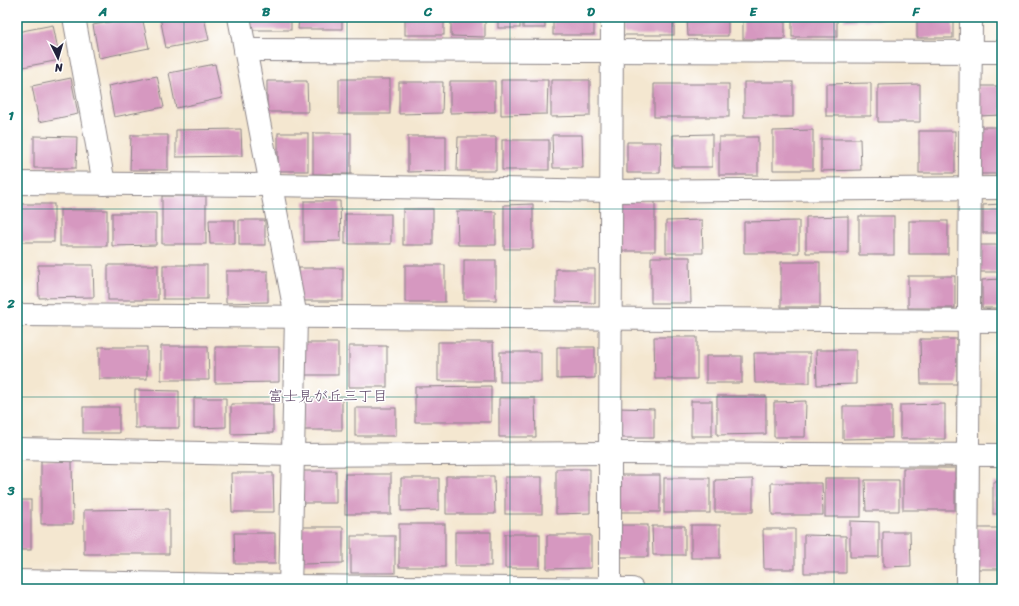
<svg xmlns="http://www.w3.org/2000/svg" width="1019" height="606" font-family="Sriracha,'Klee One',sans-serif">
	<style>
		.building { fill: #d698c0 }
		.lines { fill: none; stroke-linecap: round; stroke-linejoin: round }
		.minor-casing { stroke: #8b8486; stroke-width: 24 }
		.minor { stroke: #fff; stroke-width: 22 }
		.grid { fill: none; stroke: #0f766e; stroke-width: 1; stroke-opacity: 0.55 }
		.labels { text-anchor: middle; dominant-baseline: central; stroke-width: 3; stroke-linejoin: round; paint-order: stroke }
		.neighbourhood-label { font-size: 15px; fill: #614b6a; stroke: #fff }
		.neatline { fill: none; stroke: #0f766e; stroke-width: 1.5 }
		.grid-label { font-size: 13px; text-anchor: middle; font-weight: bold; fill: #0f766e }
	</style>
	<rect width="100%" height="100%" fill="#fff"/>
	<filter id="ink" filterUnits="userSpaceOnUse"><feTurbulence type="fractalNoise" baseFrequency=".025" numOctaves="2"/><feDisplacementMap in="SourceGraphic" scale="8" xChannelSelector="R" yChannelSelector="G"/><feConvolveMatrix kernelMatrix="1 2 1 2 8 2 1 2 1" color-interpolation-filters="sRGB"/></filter>
	<filter id="wash" filterUnits="userSpaceOnUse"><feTurbulence type="fractalNoise" baseFrequency=".012" numOctaves="4" result="noise"/><feDisplacementMap in="SourceGraphic" scale="16" xChannelSelector="R" yChannelSelector="G"/><feGaussianBlur stdDeviation="0.9" result="paint"/><feColorMatrix in="noise" values="0 0 0 0 0 0 0 0 0 0 0 0 0 0 0 0 0 1.4 0 .05"/><feComposite in="paint" operator="in"/></filter>
	<g filter="url(#wash)">
		<rect width="100%" height="100%" fill="#f4e7d0"/>
		<g id="blocks">
			<!-- building -->
			<g class="building">
				<path d="M134 17H142L149 48 99 58 93 25Z"/>
				<path d="M160 17H204L209 40 166 48Z"/>
				<rect x="250" y="17" width="41" height="13"/>
				<path d="M299 17H342V29H298Z"/>
				<rect x="405" y="17" width="39" height="18"/>
				<path d="M451 17H485V37L451 36Z"/>
				<rect x="498" y="17" width="22" height="11"/>
				<rect x="523" y="17" width="22" height="11"/>
				<rect x="553" y="17" width="41" height="18"/>
				<rect x="623" y="17" width="51" height="18"/>
				<path d="M687 17H728V36H688Z"/>
				<rect x="743" y="17" width="42" height="22"/>
				<rect x="792" y="17" width="45" height="20"/>
				<path d="M844 17H884V20L844 21Z"/>
				<rect x="917" y="17" width="36" height="21"/>
				<path d="M53 25 60 60 23 67 17 32Z"/>
				<path d="M215 64 222 98 176 108 169 73Z"/>
				<path d="M157 76 164 107 114 117 108 86Z"/>
				<path d="M71 78 78 114 39 122 32 86Z"/>
				<rect x="339" y="79" width="51" height="35"/>
				<path d="M501 80H548L547 114 501 115Z"/>
				<path d="M551 80H590V116L551 117Z"/>
				<path d="M267 81H307L308 112H267Z"/>
				<path d="M450 81H495V112L450 113Z"/>
				<path d="M399 82H443L442 113 399 114Z"/>
				<rect x="744" y="82" width="49" height="35"/>
				<path d="M871 83V116H826V84Z"/>
				<rect x="654" y="84" width="75" height="33"/>
				<path d="M920 84V122H878V85Z"/>
				<path d="M978 86H1002V115L978 116Z"/>
				<rect x="978" y="127" width="24" height="47"/>
				<path d="M241 129 242 156 176 157V130Z"/>
				<path d="M813 130V170H773V131Z"/>
				<rect x="919" y="131" width="36" height="42"/>
				<rect x="278" y="133" width="30" height="38"/>
				<rect x="313" y="133" width="38" height="41"/>
				<path d="M712 134V167H673V135Z"/>
				<path d="M131 135H168V170H130Z"/>
				<path d="M552 135H582L583 168H553Z"/>
				<path d="M34 136 77 137 76 168H34Z"/>
				<path d="M408 136H446V171L408 172Z"/>
				<path d="M458 137H496V171H457Z"/>
				<rect x="719" y="137" width="39" height="38"/>
				<path d="M821 139H860L861 170 821 171Z"/>
				<rect x="502" y="140" width="47" height="30"/>
				<path d="M627 142H661L660 173H627Z"/>
				<rect x="162" y="196" width="44" height="48"/>
				<path d="M304 201H340L341 241 304 242Z"/>
				<rect x="619" y="201" width="36" height="50"/>
				<rect x="17" y="204" width="37" height="38"/>
				<path d="M533 204V249H504V205Z"/>
				<path d="M1002 204V233H983V205Z"/>
				<rect x="403" y="209" width="30" height="36"/>
				<rect x="60" y="210" width="47" height="36"/>
				<path d="M457 211 496 212V245H458Z"/>
				<path d="M112 213H156V245L112 246Z"/>
				<rect x="345" y="214" width="46" height="30"/>
				<path d="M848 216V253H806V217Z"/>
				<rect x="859" y="216" width="35" height="39"/>
				<path d="M209 220H235V244H210Z"/>
				<rect x="239" y="220" width="26" height="25"/>
				<path d="M702 220 703 253H666V221Z"/>
				<path d="M799 221V253H744V222Z"/>
				<rect x="909" y="221" width="39" height="33"/>
				<rect x="980" y="245" width="22" height="27"/>
				<path d="M651 257H690L691 303H651Z"/>
				<rect x="464" y="260" width="32" height="40"/>
				<rect x="781" y="262" width="39" height="45"/>
				<path d="M38 265H93L94 297 39 298Z"/>
				<rect x="108" y="265" width="50" height="35"/>
				<rect x="163" y="265" width="44" height="34"/>
				<rect x="405" y="265" width="40" height="37"/>
				<rect x="299" y="268" width="44" height="33"/>
				<path d="M556 269H595V303L556 302Z"/>
				<path d="M226 271H268V302L226 303Z"/>
				<rect x="908" y="276" width="47" height="32"/>
				<path d="M1002 279V308H982V280Z"/>
				<path d="M654 337H697V379H655Z"/>
				<path d="M920 339H957V384H921Z"/>
				<path d="M438 342H493L494 381H438Z"/>
				<rect x="302" y="343" width="36" height="32"/>
				<path d="M161 346H208L209 380H161Z"/>
				<rect x="349" y="346" width="38" height="41"/>
				<rect x="99" y="347" width="48" height="32"/>
				<path d="M215 347H279V382L215 383Z"/>
				<path d="M557 347H595V378L557 379Z"/>
				<path d="M816 350H856V384L817 385Z"/>
				<rect x="500" y="352" width="41" height="30"/>
				<path d="M754 353H810V383H755Z"/>
				<rect x="706" y="356" width="36" height="27"/>
				<path d="M491 386V422H415V387Z"/>
				<path d="M135 390 179 391V428H135Z"/>
				<path d="M717 396H766V434L717 435Z"/>
				<path d="M194 398H226V427L194 428Z"/>
				<rect x="303" y="398" width="39" height="32"/>
				<path d="M499 398H535L536 437H499Z"/>
				<rect x="691" y="401" width="21" height="35"/>
				<path d="M806 401 805 437H774V402Z"/>
				<path d="M231 404H273V433L231 434Z"/>
				<path d="M945 404V439H900V405Z"/>
				<path d="M843 406H892V438L843 439Z"/>
				<rect x="83" y="407" width="36" height="26"/>
				<rect x="355" y="408" width="41" height="28"/>
				<path d="M619 408 654 409V438H619Z"/>
				<path d="M41 460H72L73 524H41Z"/>
				<rect x="903" y="468" width="52" height="42"/>
				<path d="M556 469H590V513L556 514Z"/>
				<rect x="300" y="471" width="36" height="32"/>
				<path d="M231 473H273L274 512H232Z"/>
				<rect x="345" y="474" width="46" height="40"/>
				<rect x="615" y="475" width="45" height="37"/>
				<path d="M446 476H494L495 514H446Z"/>
				<rect x="505" y="477" width="37" height="37"/>
				<path d="M401 478H439V510L401 511Z"/>
				<rect x="664" y="478" width="46" height="35"/>
				<rect x="825" y="478" width="36" height="39"/>
				<path d="M753 479V512H715V480Z"/>
				<path d="M865 480H899V511H866Z"/>
				<rect x="993" y="482" width="9" height="32"/>
				<path d="M771 483H822L823 515H772Z"/>
				<rect x="17" y="500" width="14" height="50"/>
				<path d="M169 509V554H84V510Z"/>
				<path d="M850 521 879 522V557H850Z"/>
				<rect x="399" y="524" width="46" height="43"/>
				<rect x="614" y="525" width="34" height="32"/>
				<rect x="691" y="525" width="29" height="33"/>
				<path d="M652 526H685V555H653Z"/>
				<path d="M302 527H343V563L302 564Z"/>
				<path d="M976 528H1002V569H977Z"/>
				<path d="M763 529H795V569H764Z"/>
				<rect x="455" y="532" width="36" height="34"/>
				<path d="M883 532H910L911 566 883 567Z"/>
				<path d="M234 533H275V564H235Z"/>
				<rect x="505" y="534" width="35" height="34"/>
				<path d="M547 535H591V568L547 569Z"/>
				<path d="M804 535 846 536V573H804Z"/>
				<rect x="351" y="536" width="44" height="37"/>
			</g>
		</g>
	</g>
	<g filter="url(#ink)">
		<use href="#blocks" fill-opacity="0" stroke="#8b8486" stroke-width="1"/>
		<g class="lines">
			<!-- minor casing -->
			<g class="minor-casing">
				<g id="minor">
					<path d="M74 17 104 184"/>
					<path d="M239 17 296 317 290 589"/>
					<path d="M245 50 1002 52"/>
					<path d="M17 183 270 185 611 191 1002 188"/>
					<path d="M17 315 1002 321"/>
					<path d="M17 449 293 455 610 453 1002 455"/>
					<path d="M17 581 290 586 632 589"/>
					<path d="M610 589V453L612 17"/>
					<path d="M967 589 971 17"/>
				</g>
			</g>
			<!-- minor -->
			<use href="#minor" class="minor"/>
		</g>
	</g>
	<!-- grid -->
	<path class="grid" d="M184 17V589M347 17V589M510 17V589M672 17V589M834 17V589M17 209H1002M17 397H1002"/>
	<g class="labels">
		<!-- neighbourhood labels -->
		<g class="neighbourhood-label">
			<text x="328" y="396">富士見が丘三丁目</text>
		</g>
	</g>
	<!-- margin -->
	<rect width="1019" height="606" fill="none" stroke="#fff" stroke-width="44"/>
	<!-- north arrow -->
	<g transform="translate(58 58) rotate(175)" stroke="#ffffff" stroke-width="3" paint-order="stroke">
	<path d="M0-3L7 15L0 10L-7 15Z" fill="#22223b"/>
	<text y="-6" font-size="11" font-weight="bold" text-anchor="middle" fill="#22223b">N</text>
	</g>
	<rect x="22" y="22" width="975" height="562" class="neatline"/>
	<g class="grid-label">
		<text x="103" y="16">A</text>
		<text x="266" y="16">B</text>
		<text x="428" y="16">C</text>
		<text x="591" y="16">D</text>
		<text x="753" y="16">E</text>
		<text x="916" y="16">F</text>
		<text x="11" y="120">1</text>
		<text x="11" y="308">2</text>
		<text x="11" y="495">3</text>
	</g>
</svg>
